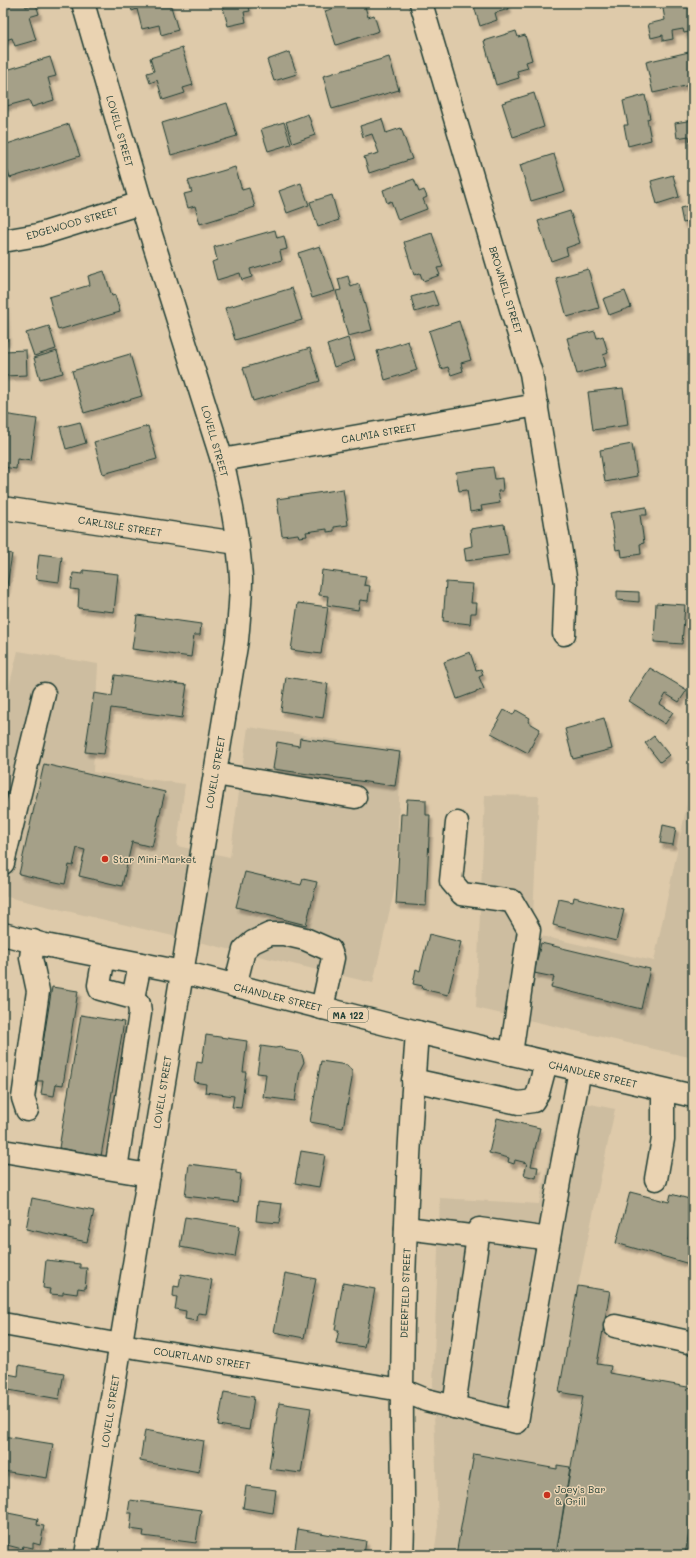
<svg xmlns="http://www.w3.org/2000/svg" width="696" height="1558" font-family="Mali,sans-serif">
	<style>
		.built { fill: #cdbda0 }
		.building { fill: #a5a088; stroke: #1f3d34; filter: url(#shadow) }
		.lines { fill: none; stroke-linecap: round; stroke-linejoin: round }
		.minor-casing { stroke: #1f3d34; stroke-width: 25 }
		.major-casing { stroke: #1f3d34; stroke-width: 25 }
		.minor { stroke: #ead3b2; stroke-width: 22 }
		.major { stroke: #ead3b2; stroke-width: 22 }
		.poi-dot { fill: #c8321e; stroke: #ead3b2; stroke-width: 1.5 }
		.labels { text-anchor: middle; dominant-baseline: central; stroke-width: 3; stroke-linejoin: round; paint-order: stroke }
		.shield { fill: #ead3b2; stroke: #5c6a5a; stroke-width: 1 }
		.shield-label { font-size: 9px; font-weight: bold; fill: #1f3d34 }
		.street-label { font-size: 10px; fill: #1f3d34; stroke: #ead3b2 }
		.poi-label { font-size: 10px; fill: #1f3d34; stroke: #ead3b2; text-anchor: start }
	</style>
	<defs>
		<filter id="shadow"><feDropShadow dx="2.5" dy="4.5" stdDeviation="1" flood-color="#0004"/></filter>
	</defs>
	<rect width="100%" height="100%" fill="#decaaa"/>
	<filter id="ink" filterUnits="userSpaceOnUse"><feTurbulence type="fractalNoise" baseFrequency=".025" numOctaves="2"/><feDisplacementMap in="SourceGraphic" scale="8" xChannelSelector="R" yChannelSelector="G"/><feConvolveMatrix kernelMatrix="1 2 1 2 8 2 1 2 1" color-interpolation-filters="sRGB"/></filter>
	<g filter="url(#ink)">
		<!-- built -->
		<g class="built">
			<path d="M18 651 98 664 93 772 185 784 177 846 230 857 248 727 401 749 396 883 373 983 3 896V711Z"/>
			<path d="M693 776V1058L476 1008 485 795 539 796 532 934 654 961Z"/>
			<path d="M561 1098 615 1109 578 1286 559 1392 583 1396 556 1555H434L438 1526 433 1383 440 1198 539 1204Z"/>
		</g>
		<!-- building -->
		<g class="building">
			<path d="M3 3H25L26 7 36 4 39 14 29 17 36 40 15 46 12 38 3 41Z"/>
			<path d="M130 3H170L178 30 161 35 159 25 142 29 137 9 132 11Z"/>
			<path d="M227 3H248L250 11 244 12 246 22 228 26 222 4Z"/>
			<path d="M351 3H364L368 17 374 15 379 31 336 45 325 11Z"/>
			<path d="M473 3H507L509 9 495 13 497 20 480 26Z"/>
			<path d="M662 3H693V31L684 33 683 29 672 31 673 39 663 41V35L651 38 648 24 665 20Z"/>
			<path d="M516 31 518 37 525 35 532 60 526 62 528 68 517 71 519 78 496 85 484 41Z"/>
			<path d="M182 48 193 85 183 88 185 93 163 100 157 80 150 83 147 73 154 71 150 58Z"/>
			<path d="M693 51V95L690 85 653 93 646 62Z"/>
			<path d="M289 52 297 74 274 81 267 60Z"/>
			<path d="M50 57 56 76 48 78 54 100 32 107 29 100 3 107V71Z"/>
			<path d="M389 57 399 90 332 109 323 76Z"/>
			<path d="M534 93 544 127 513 137 502 103Z"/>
			<path d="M645 95 650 118 647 119 651 140 628 146 624 125H628L623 101Z"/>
			<path d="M227 103 237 136 171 155 162 123Z"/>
			<path d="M308 114 315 135 293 143 286 122Z"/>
			<path d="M382 119 386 133 401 128 412 159 369 173 364 157 379 153 372 134 363 137 360 126Z"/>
			<path d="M693 120V152L692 153 689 136 677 138 675 123Z"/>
			<path d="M284 122 291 144 268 151 261 129Z"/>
			<path d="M69 124 80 156 10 178 3 157 7 156 4 145Z"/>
			<path d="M554 154 565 191 531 201 520 165Z"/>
			<path d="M235 167 242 190 249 188 255 207 200 224 195 206 188 208 184 194 192 192 188 181Z"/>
			<path d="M673 175 679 197 657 204 651 181Z"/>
			<path d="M414 179 419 192 424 190 427 197 423 199 427 209 398 220 391 201 387 203 383 190Z"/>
			<path d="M301 183 309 205 287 213 279 191Z"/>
			<path d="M332 195 339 220 318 227 310 202Z"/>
			<path d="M693 205V221L683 223 680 208Z"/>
			<path d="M570 211 580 243 566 248 568 255 551 261 538 221Z"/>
			<path d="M275 230 277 238 284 236 287 249 280 251 282 260 250 269 252 277 242 280 240 273 217 280 212 262 217 260 214 247Z"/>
			<path d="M432 233 443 267 437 268 440 275 423 281 420 273 414 275 404 242Z"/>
			<path d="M320 246 335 291 312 298 298 253Z"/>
			<path d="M588 269 599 308 567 317 556 278Z"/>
			<path d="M104 271 112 296 115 295 120 312 58 330 49 297 90 285 88 276Z"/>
			<path d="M348 276 351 287 359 284 372 330 348 336 336 291 341 290 338 279Z"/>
			<path d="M292 288 302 320 235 340 225 308Z"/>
			<path d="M3 291H5L7 341H3Z"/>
			<path d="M433 291 438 305 415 312 411 297Z"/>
			<path d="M625 291 631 307 609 315 603 299Z"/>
			<path d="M693 300V311L689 301Z"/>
			<path d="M459 321 471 360 461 363 463 371 451 375 448 367 441 369 429 331Z"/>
			<path d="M49 326 56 349 34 356 26 333Z"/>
			<path d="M595 331 597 338 603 336 608 353 603 355 606 366 577 374 567 338Z"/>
			<path d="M348 338 355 360 334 367 327 345Z"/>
			<path d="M408 341 417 370 385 380 377 351Z"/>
			<path d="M310 348 320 381 253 401 243 368Z"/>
			<path d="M26 350 27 375 5 376 4 351Z"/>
			<path d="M57 351 63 373 40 379 34 358Z"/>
			<path d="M130 354 142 396 84 413 72 371Z"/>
			<path d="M693 372V383L688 374Z"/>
			<path d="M623 388 628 425 593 430 588 392Z"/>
			<path d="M3 414 37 419 31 461 17 459 16 469 3 467Z"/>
			<path d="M80 422 86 443 66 449 60 427Z"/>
			<path d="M148 426 157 459 103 474 94 442Z"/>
			<path d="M632 444 637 476 605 482 600 450Z"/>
			<path d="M493 467 495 479 502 478 503 491H498L500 503 481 506 482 510 470 512 467 490 459 491 456 472Z"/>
			<path d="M343 489 348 525 334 527V531L327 532V529L306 532 307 536 299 537 298 534 282 536 277 499Z"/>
			<path d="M646 507 647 515H640L644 543 640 544 641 554 622 557 621 549 616 550 610 513Z"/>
			<path d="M504 524 509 555 466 561 464 548 472 546 470 529Z"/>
			<path d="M3 552 12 554 4 605 3 604Z"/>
			<path d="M39 554 62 557 59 582 36 579Z"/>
			<path d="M83 570 118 574 114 612 78 608 79 590 71 589 73 573 83 574Z"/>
			<path d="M322 570 366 576 364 585 370 586 368 601 360 600 358 610 327 605 328 596 319 595Z"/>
			<path d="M446 582 473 584 471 603H477L476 613H471L470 624 443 621Z"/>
			<path d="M617 591 639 592V602L617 600Z"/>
			<path d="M298 603 328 607 321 654 291 650Z"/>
			<path d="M656 603 685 605 682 644 654 642Z"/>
			<path d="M137 615 201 624 200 635H194L191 657 132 649Z"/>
			<path d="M470 652 476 670 481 669 483 675 479 677 484 689 457 699 444 662Z"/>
			<path d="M650 668 687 690 679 702 666 694 660 704 673 712 665 724 629 701Z"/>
			<path d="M115 675 187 685 182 718 111 708 104 754 85 752 94 693 112 696Z"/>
			<path d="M286 677 328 684 323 718 281 711Z"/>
			<path d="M504 710 513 715 516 710 530 718 528 722 540 729 528 753 491 733Z"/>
			<path d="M604 718 612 749 573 759 565 729Z"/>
			<path d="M654 736 669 755 660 762 645 743Z"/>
			<path d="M300 738 400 752 395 786 273 769 277 742 299 746Z"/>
			<path d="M44 764 165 792 152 847 132 842 122 886 79 876 85 850 77 848 73 866 69 865 65 884 19 874Z"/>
			<path d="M407 799 426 800V815H430L426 906 396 904 401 814H406Z"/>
			<path d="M663 825 676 828 673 845 660 843Z"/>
			<path d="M245 872 301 885 303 879 317 882 306 925 236 907Z"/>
			<path d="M574 897 624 910 616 941 553 925 559 899 573 902Z"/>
			<path d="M429 934 461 942 448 995 422 989 423 986 413 984 416 969 420 971Z"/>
			<path d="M541 943 650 969 641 1009 551 987 554 977 534 973Z"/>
			<path d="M52 987 78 991 63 1085 56 1084 54 1096 41 1094 43 1081H37Z"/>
			<path d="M81 1015 124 1022 101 1156 59 1148Z"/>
			<path d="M206 1035 247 1041 243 1072H246L241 1108 232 1107 234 1096 205 1092 206 1084 194 1082 197 1062 202 1063Z"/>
			<path d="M261 1046 275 1048 281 1047 286 1050 299 1052 302 1055 304 1062 300 1070 295 1101 263 1097 266 1074 257 1073Z"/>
			<path d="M321 1061 347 1065 352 1071V1079L343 1128 310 1122Z"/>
			<path d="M497 1118 540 1128 531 1166 538 1167 536 1178 524 1175 527 1163 515 1160 514 1164 508 1162 509 1158 489 1153Z"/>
			<path d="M301 1151 325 1155 319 1187 295 1183Z"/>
			<path d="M189 1164 236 1170V1173L241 1174 238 1202 185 1196Z"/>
			<path d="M630 1192 669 1202 671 1194 693 1200V1220L688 1238 693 1239V1265L616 1243Z"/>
			<path d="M32 1198 94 1211 87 1242 26 1229Z"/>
			<path d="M258 1201 282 1204 279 1223 256 1221Z"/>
			<path d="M185 1217 240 1226 235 1257 180 1247Z"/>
			<path d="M46 1260 80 1264V1268H87L85 1289 78 1288 77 1294 63 1292V1295L49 1294 50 1289 43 1288Z"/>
			<path d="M285 1273 316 1279 304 1338 274 1332Z"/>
			<path d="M181 1274 212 1280 206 1314 198 1313 197 1321 185 1319 186 1311 175 1309 177 1297 173 1296 174 1286 179 1287Z"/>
			<path d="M343 1283 375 1289 364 1347 336 1343 339 1330H335Z"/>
			<path d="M578 1286 610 1291 597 1364 611 1366 610 1373 693 1388V1510L685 1555H556L583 1396 559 1392Z"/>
			<path d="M19 1365 64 1373 59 1399 3 1389V1373L18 1376Z"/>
			<path d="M224 1392 254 1397 249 1430 218 1425Z"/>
			<path d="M279 1403 311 1408 301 1473 269 1469Z"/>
			<path d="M145 1430 204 1441 199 1472 140 1461Z"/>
			<path d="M3 1436 53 1444 47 1478 3 1471Z"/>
			<path d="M474 1454 557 1469V1465L570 1467 556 1555H456Z"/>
			<path d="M246 1486 276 1490 273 1513 243 1508Z"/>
			<path d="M130 1500 201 1510 196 1543 143 1536 144 1531 130 1529 132 1513H128Z"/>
			<path d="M3 1512 38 1519 37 1525 44 1526 40 1545 33 1543V1548L23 1546 22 1549 3 1544Z"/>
			<path d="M298 1529 366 1541 364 1555H294Z"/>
		</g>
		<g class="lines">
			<!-- minor casing -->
			<g class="minor-casing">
				<g id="minor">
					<path d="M83 3 141 203 222 460C231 499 239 539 241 578 241 599 239 619 237 640L86 1555"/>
					<path d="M421 3 512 312 531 373 566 583 564 634"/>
					<path d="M3 241 38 235 141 203"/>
					<path d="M222 460 537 405"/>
					<path d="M3 508 237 543"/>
					<path d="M215 774 355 797"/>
					<path d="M457 823 451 881 462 894 512 901 529 930 511 1054"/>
					<path d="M3 863 44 694"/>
					<path d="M104 956 99 985 100 989 133 998 139 1004 140 1013 116 1169"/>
					<path d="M235 986 244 950 253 942 270 934H284L305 939 330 950 333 958 322 1008"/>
					<path d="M133 998 140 964"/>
					<path d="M413 1080 519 1103 533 1101 538 1093 546 1063"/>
					<path d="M27 1110 23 1098 38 991 31 958 33 941"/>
					<path d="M3 1151 149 1175"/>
					<path d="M656 1179 663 1139V1090"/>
					<path d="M406 1228 478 1237"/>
					<path d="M3 1324 121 1345 402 1390 426 1400 517 1422 561 1170 580 1070"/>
					<path d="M615 1326 693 1343"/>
					<path d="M454 1407 479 1229 549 1239"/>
					<path d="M402 1555C405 1499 401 1444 402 1389 403 1270 408 1151 417 1032"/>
				</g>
			</g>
			<!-- major casing -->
			<g class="major-casing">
				<path id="major" d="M3 934 45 945 182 972 417 1032 693 1096"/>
			</g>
			<!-- minor -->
			<use href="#minor" class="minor"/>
			<!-- major -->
			<use href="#major" class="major"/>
		</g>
	</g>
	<!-- markers -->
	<g class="poi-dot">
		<circle cx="105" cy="859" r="4"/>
		<circle cx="547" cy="1495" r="4"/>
	</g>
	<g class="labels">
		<!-- shield labels -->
		<rect class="shield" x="328" y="1008" width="40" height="14" rx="3"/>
		<g class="shield-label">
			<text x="348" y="1015">MA 122</text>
		</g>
		<!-- street labels -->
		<g class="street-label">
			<text transform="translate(120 131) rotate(74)">LOVELL STREET</text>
			<text transform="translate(72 223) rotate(-16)">EDGEWOOD STREET</text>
			<text transform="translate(506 290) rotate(73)">BROWNELL STREET</text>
			<text transform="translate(379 433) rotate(-10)">CALMIA STREET</text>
			<text transform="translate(215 441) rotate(74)">LOVELL STREET</text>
			<text transform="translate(120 526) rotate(9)">CARLISLE STREET</text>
			<text transform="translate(215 772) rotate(-80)">LOVELL STREET</text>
			<text transform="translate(278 997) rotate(14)">CHANDLER STREET</text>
			<text transform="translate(593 1074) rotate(13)">CHANDLER STREET</text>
			<text transform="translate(162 1092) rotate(-81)">LOVELL STREET</text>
			<text transform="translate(405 1293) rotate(-88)">DEERFIELD STREET</text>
			<text transform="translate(202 1358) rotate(9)">COURTLAND STREET</text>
			<text transform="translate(110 1411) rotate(-81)">LOVELL STREET</text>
		</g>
		<!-- poi labels -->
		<g class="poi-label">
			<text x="113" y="859">Star Mini-Market</text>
			<text x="555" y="1489">Joey's Bar<tspan x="555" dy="12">&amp; Grill</tspan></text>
		</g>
	</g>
	<!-- margin -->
	<rect width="696" height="1558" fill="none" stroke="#ead3b2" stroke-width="16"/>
	<rect x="8" y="8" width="680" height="1542" fill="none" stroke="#1f3d34" stroke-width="1.5" filter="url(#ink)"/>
</svg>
